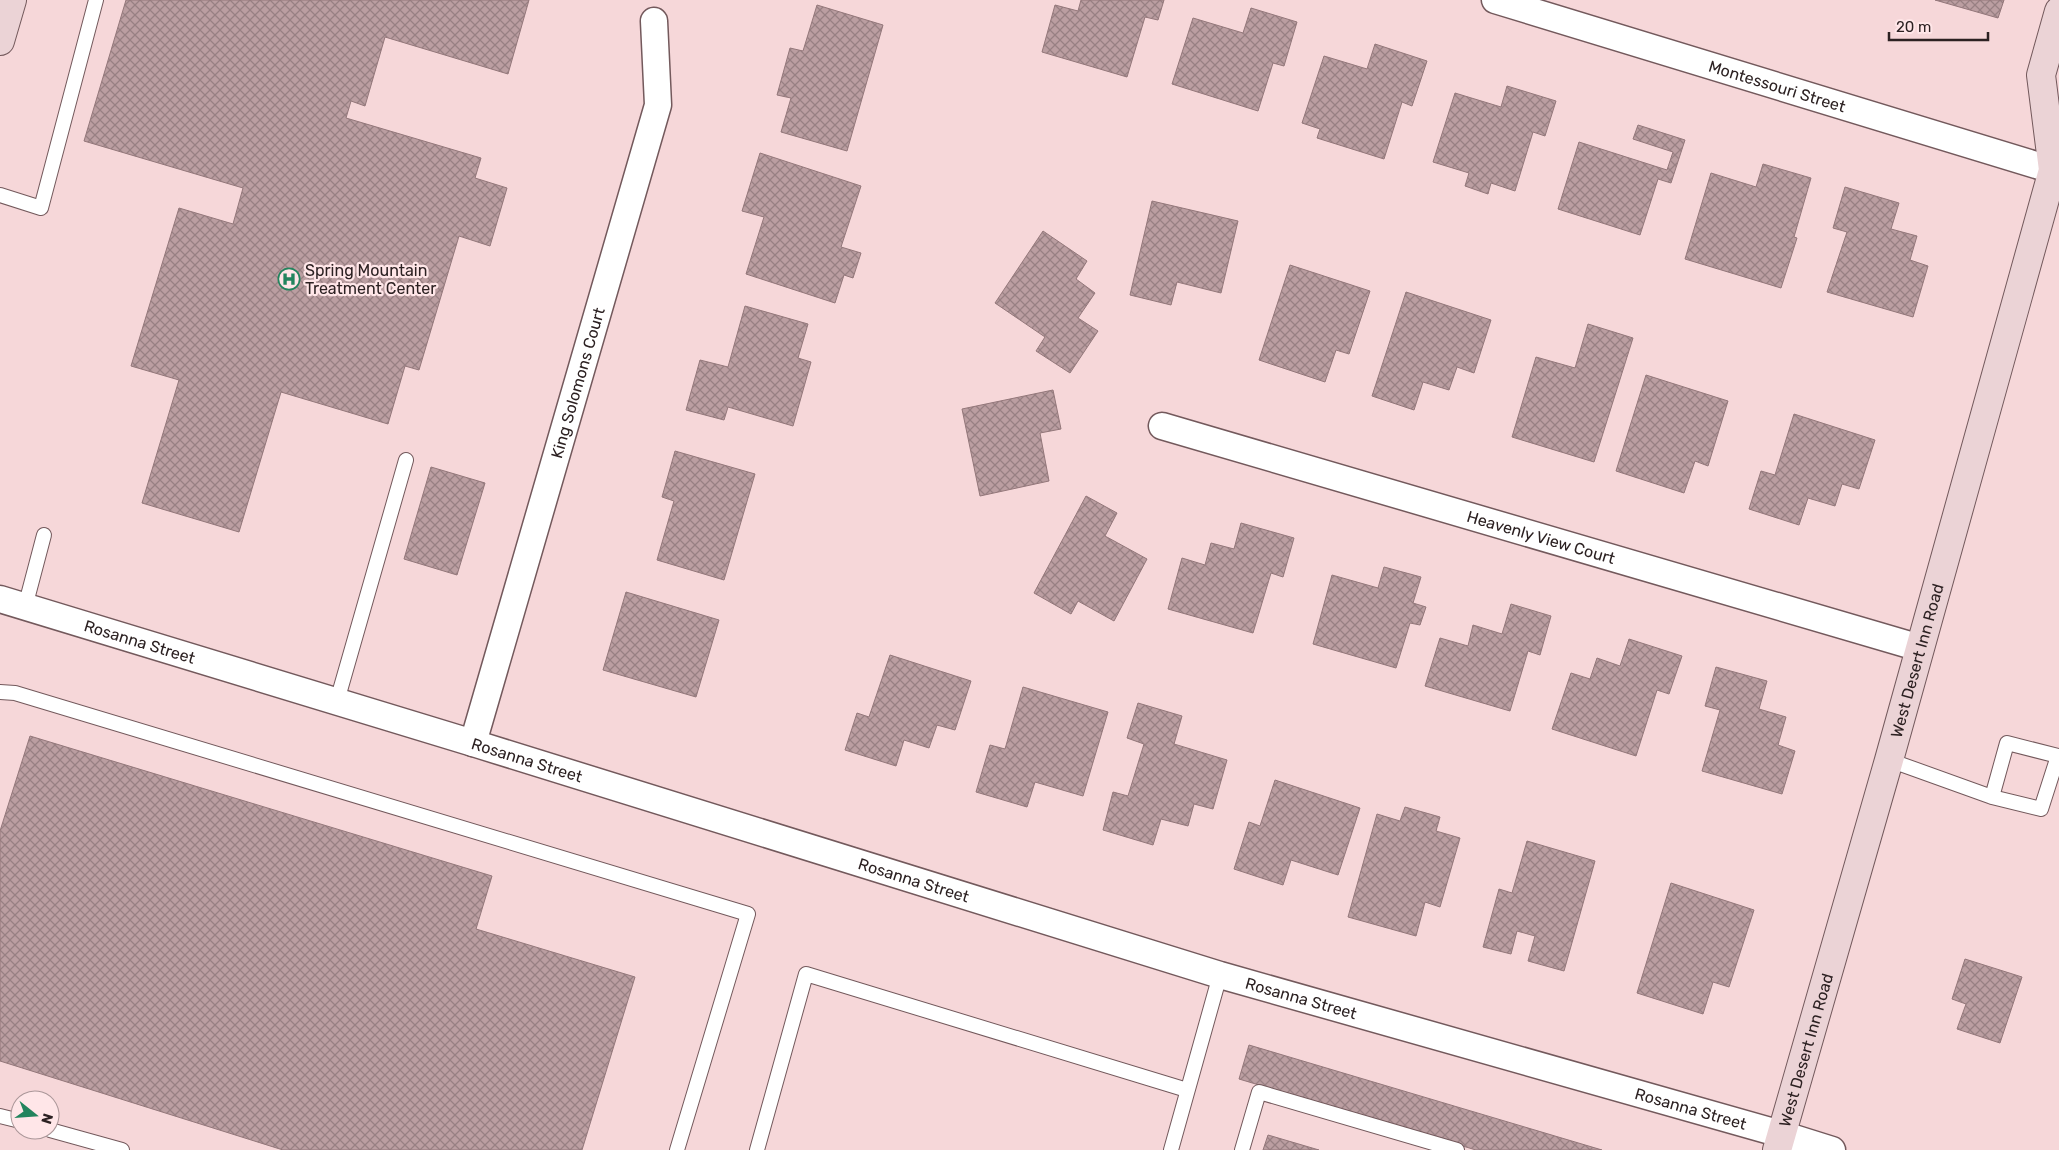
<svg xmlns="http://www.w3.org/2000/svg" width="2059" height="1150" font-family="Rubik,sans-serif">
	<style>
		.building { fill: url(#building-cross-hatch); stroke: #93777a }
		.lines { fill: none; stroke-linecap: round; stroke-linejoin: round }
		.service-casing { stroke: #73595c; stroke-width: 16 }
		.minor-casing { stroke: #73595c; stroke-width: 29 }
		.secondary-casing { stroke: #73595c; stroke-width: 30 }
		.service { stroke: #fff; stroke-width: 14 }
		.minor { stroke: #fff; stroke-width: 26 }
		.secondary { stroke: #ebd3d6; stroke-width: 28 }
		.labels { text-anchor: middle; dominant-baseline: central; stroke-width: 4.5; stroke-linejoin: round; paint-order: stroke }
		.street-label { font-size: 16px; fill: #2c2122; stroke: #ffe6e8 }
		.poi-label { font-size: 16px; fill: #2c2122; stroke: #ffe6e8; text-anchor: start }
	</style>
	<defs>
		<pattern id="building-cross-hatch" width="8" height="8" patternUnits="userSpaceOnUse" patternTransform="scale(1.25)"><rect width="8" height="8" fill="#bb9ea1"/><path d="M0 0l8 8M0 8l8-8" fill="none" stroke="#988083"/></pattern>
	</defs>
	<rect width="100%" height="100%" fill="#f6d7d9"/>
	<!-- building -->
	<g class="building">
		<path d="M126 0H529L508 74 385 37 365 106 351 101 346 118 481 158 475 178 507 188 490 246 459 236 419 370 405 366 388 424 281 392 239 532 142 503 179 380 131 366 179 208 233 224 243 188 84 141Z"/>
		<path d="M1081 0H1164L1158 20 1145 17 1127 77 1042 52 1055 5 1078 11Z"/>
		<path d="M1935 0H2004L1998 18Z"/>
		<path d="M817 5 883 25 847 151 781 132 791 98 777 95 790 48 803 51Z"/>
		<path d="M1251 8 1297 22 1284 66 1273 63 1258 111 1172 84 1193 18 1243 33Z"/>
		<path d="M1375 44 1427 61 1412 106 1402 102 1384 159 1317 138 1320 129 1302 123 1324 56 1367 69Z"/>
		<path d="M1507 86 1556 101 1545 136 1533 132 1515 191 1491 183 1488 194 1465 186 1469 173 1433 162 1455 93 1501 107Z"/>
		<path d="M1638 125 1685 140 1671 183 1658 179 1640 235 1558 209 1579 142 1667 170 1673 152 1633 139Z"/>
		<path d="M760 153 861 186 841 247 861 253 853 278 844 275 835 303 746 274 764 217 742 211Z"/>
		<path d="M1763 164 1811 178 1794 237 1797 238 1781 288 1685 259 1711 173 1756 187Z"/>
		<path d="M1845 187 1899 203 1891 229 1917 236 1910 260 1928 266 1913 317 1827 292 1847 232 1833 228Z"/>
		<path d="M1152 201 1238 221 1221 293 1177 282 1171 305 1130 295Z"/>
		<path d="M1043 231 1087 261 1076 279 1095 293 1078 318 1098 331 1070 373 1036 351 1045 337 995 303Z"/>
		<path d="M1290 265 1370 291 1349 354 1336 350 1325 382 1259 360Z"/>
		<path d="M1406 292 1491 320 1474 373 1457 367 1449 390 1423 382 1414 410 1372 396Z"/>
		<path d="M745 306 808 324 798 358 811 362 793 426 728 407 724 420 686 410 700 360 728 367Z"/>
		<path d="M1588 324 1633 338 1594 462 1512 437 1536 357 1575 368Z"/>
		<path d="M1646 375 1728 401 1708 466 1695 461 1684 493 1616 471Z"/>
		<path d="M1053 390 1061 429 1040 433 1049 481 980 496 962 409Z"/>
		<path d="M1794 414 1875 440 1859 489 1842 484 1835 506 1808 498 1799 525 1749 509 1761 471 1775 475Z"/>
		<path d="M675 451 755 474 724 580 657 560 674 501 662 497Z"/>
		<path d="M431 467 485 483 457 575 404 559Z"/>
		<path d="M1086 496 1117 513 1105 536 1147 559 1114 621 1078 601 1071 614 1034 593Z"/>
		<path d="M1241 523 1294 538 1283 577 1271 573 1253 633 1168 609 1182 558 1205 565 1211 543 1234 549Z"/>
		<path d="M1384 567 1421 577 1413 603 1426 607 1420 625 1410 623 1396 668 1313 644 1332 575 1378 588Z"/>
		<path d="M626 592 719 620 696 697 603 670Z"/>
		<path d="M1511 604 1551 616 1540 655 1528 651 1510 711 1425 686 1440 638 1468 646 1473 625 1502 634Z"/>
		<path d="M1629 639 1682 656 1669 694 1657 690 1636 756 1552 729 1571 673 1590 679 1597 658 1620 666Z"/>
		<path d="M890 655 971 681 955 730 937 725 929 748 904 740 896 766 845 750 857 713 869 717Z"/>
		<path d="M1716 667 1767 681 1759 709 1786 717 1778 745 1795 751 1782 794 1702 771 1720 710 1705 706Z"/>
		<path d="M1023 687 1108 712 1083 796 1035 782 1027 807 976 792 990 745 1005 749Z"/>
		<path d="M1138 703 1182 716 1174 744 1227 760 1213 809 1194 804 1188 826 1161 819 1153 845 1103 830 1113 792 1128 796 1144 744 1127 738Z"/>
		<path d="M30 736 492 876 476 929 635 977 582 1150H283L0 1061V831Z"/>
		<path d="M1275 780 1360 808 1338 875 1291 860 1283 885 1234 869 1249 822 1260 826Z"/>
		<path d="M1405 807 1440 817 1436 831 1460 838 1440 907 1425 902 1416 936 1348 917 1377 814 1400 821Z"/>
		<path d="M1527 841 1595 861 1564 971 1528 961 1535 936 1517 931 1511 954 1483 947 1499 889 1512 893Z"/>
		<path d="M1671 883 1754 910 1729 987 1713 982 1703 1014 1637 993Z"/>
		<path d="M1965 959 2022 977 2000 1043 1957 1029 1966 1004 1952 999Z"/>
		<path d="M1249 1045 1602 1150H1476L1239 1079Z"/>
		<path d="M1268 1135 1319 1150H1263Z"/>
	</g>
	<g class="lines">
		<!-- service casing -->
		<g class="service-casing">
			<g id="service">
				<path d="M0 195 41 208 96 0"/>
				<path d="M25 607 44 535"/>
				<path d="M0 692 15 693 748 914 677 1150"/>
				<path d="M337 701 406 460"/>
				<path d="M1889 760 1992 797 2041 809 2058 756 2007 743 1992 797"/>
				<path d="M0 1116 20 1121"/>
				<path d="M50 1130 122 1150"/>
				<path d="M757 1150 806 974 1187 1090"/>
				<path d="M1171 1150 1220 975"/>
				<path d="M1242 1150 1259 1092 1457 1150"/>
			</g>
		</g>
		<!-- minor casing -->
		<g class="minor-casing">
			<g id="minor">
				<path id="s1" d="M1495 0 2059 172"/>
				<path id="s2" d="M1162 426 1920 648"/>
				<path id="s3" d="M0 599 473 743 1220 975 1781 1134 1832 1150"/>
				<path id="s4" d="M473 743 658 105 654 21"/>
			</g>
		</g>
		<!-- secondary casing -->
		<g class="secondary-casing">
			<g id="secondary">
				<path d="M0 41 12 0"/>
				<path id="s5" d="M1777 1150 1889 760 2053 170 2041 75 2059 11"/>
			</g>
		</g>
		<!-- service -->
		<use href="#service" class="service"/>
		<!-- minor -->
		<use href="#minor" class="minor"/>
		<!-- secondary -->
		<use href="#secondary" class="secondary"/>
	</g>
	<!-- icons -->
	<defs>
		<g id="hospital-ring" transform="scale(1.125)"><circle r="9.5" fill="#ffe6e8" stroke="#22845d" stroke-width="1.5"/><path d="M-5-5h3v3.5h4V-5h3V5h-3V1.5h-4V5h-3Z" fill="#22845d"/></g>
	</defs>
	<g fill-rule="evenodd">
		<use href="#hospital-ring" x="289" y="279"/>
	</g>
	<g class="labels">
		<!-- street labels -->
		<g class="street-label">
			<text stroke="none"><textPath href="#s1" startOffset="295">Montessouri Street</textPath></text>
			<text stroke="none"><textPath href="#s4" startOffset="375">King Solomons Court</textPath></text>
			<text stroke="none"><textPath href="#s2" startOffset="395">Heavenly View Court</textPath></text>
			<text stroke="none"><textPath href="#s3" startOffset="146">Rosanna Street</textPath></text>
			<text stroke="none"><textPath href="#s5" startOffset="509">West Desert Inn Road</textPath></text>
			<text stroke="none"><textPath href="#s3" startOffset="551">Rosanna Street</textPath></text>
			<text stroke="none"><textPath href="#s3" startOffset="956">Rosanna Street</textPath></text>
			<text stroke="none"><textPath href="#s3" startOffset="1361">Rosanna Street</textPath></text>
			<text stroke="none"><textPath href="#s5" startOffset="104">West Desert Inn Road</textPath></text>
			<text stroke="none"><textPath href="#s3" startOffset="1766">Rosanna Street</textPath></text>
		</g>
		<!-- poi labels -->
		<g class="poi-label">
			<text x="305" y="270">Spring Mountain<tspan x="305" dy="18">Treatment Center</tspan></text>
		</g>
	</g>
	<!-- north arrow -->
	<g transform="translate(35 1115) rotate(107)"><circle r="24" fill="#ffe6e8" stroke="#ab9799"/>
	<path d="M0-4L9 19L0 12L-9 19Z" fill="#22845d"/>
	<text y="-8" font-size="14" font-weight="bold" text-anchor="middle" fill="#2c2122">N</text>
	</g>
	<!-- scale -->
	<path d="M1889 32v8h99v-8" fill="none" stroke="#2c2122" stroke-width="2.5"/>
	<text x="1896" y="32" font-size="15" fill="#2c2122" stroke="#ffe6e8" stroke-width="4" paint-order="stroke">20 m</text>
</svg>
